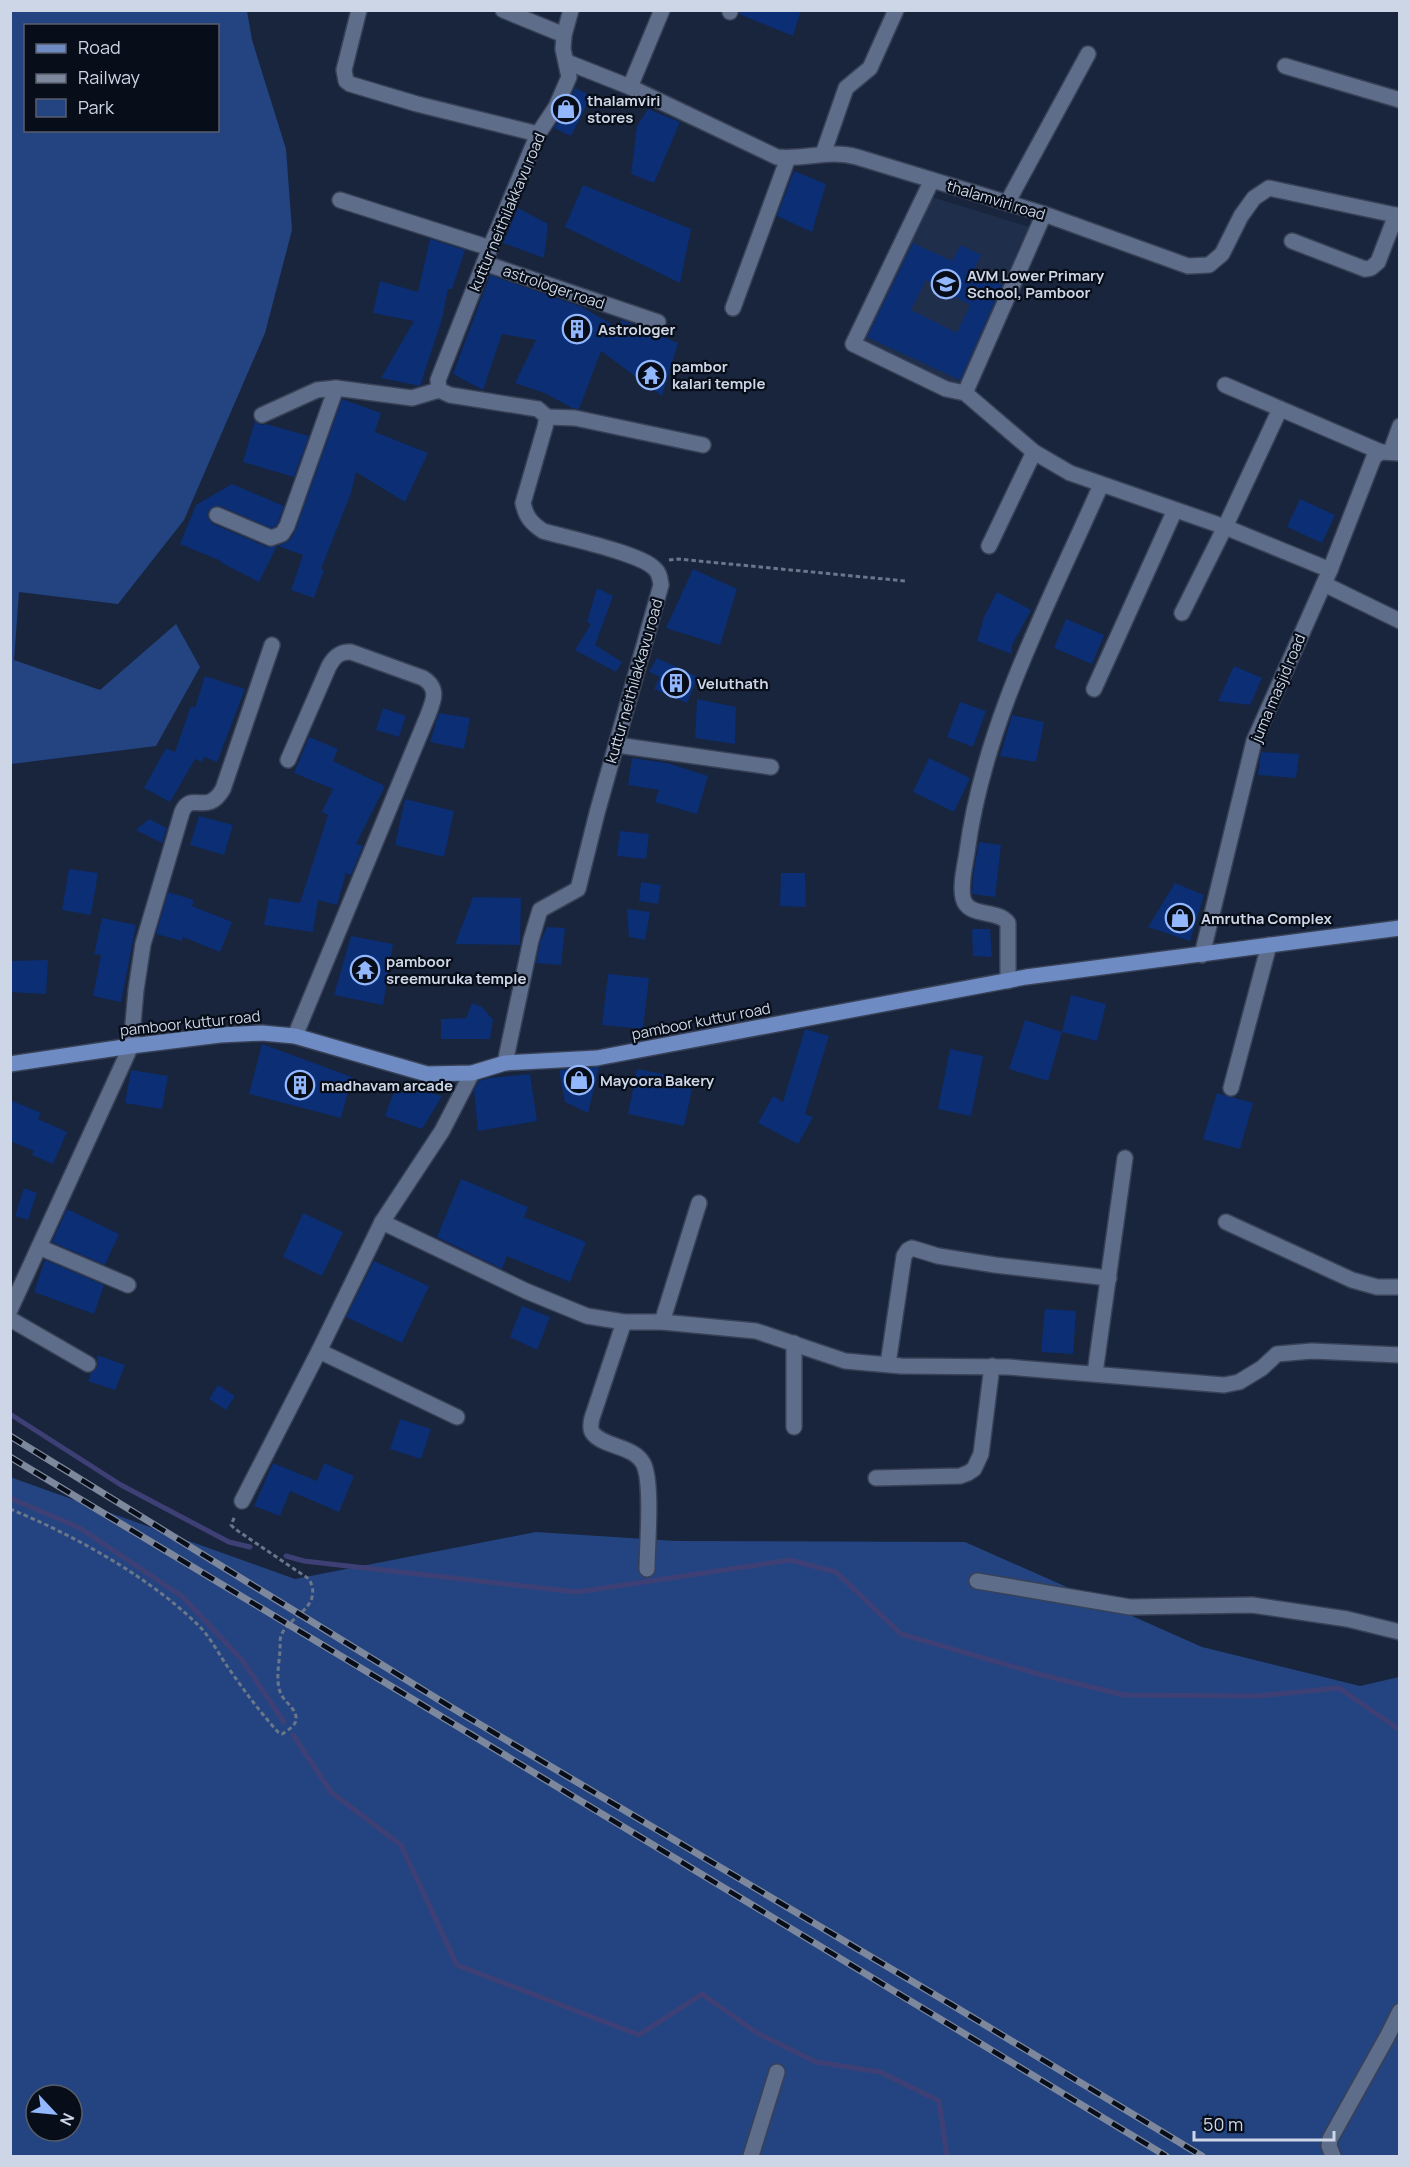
<svg xmlns="http://www.w3.org/2000/svg" width="1410" height="2167" font-family="Manrope,sans-serif">
	<style>
		.built { fill: #1f2e4b }
		.green { fill: #244481; fill-rule: evenodd }
		.lines { fill: none; stroke-linecap: round; stroke-linejoin: round }
		.stream { stroke: #3e4075; stroke-width: 5 }
		.building { fill: #0b2e74; fill-rule: evenodd }
		.minor-casing { stroke: #384156; stroke-width: 18 }
		.major-casing { stroke: #384156; stroke-width: 18 }
		.path { stroke: #6a768a; stroke-width: 3; stroke-dasharray: 4.5 3; stroke-linecap: butt }
		.minor { stroke: #5e6d8a; stroke-width: 15 }
		.major { stroke: #6e8bc3; stroke-width: 15 }
		.rail-casing { stroke: #7e889c; stroke-width: 7 }
		.rail { stroke: #080e19; stroke-width: 4.5; stroke-dasharray: 14; stroke-linecap: butt }
		.labels { text-anchor: middle; dominant-baseline: central; stroke-width: 4.5; stroke-linejoin: round; paint-order: stroke }
		.poi-label { font-size: 15px; font-weight: bold; fill: #cdd6e6; stroke: #080e19; text-anchor: start }
		.street-label { font-size: 15px; fill: #cdd6e6; stroke: #080e19 }
	</style>
	<rect width="100%" height="100%" fill="#18253d"/>
	<!-- built -->
	<path class="built" d="M922 194 1039 230 962 392 853 338Z"/>
	<!-- green -->
	<g class="green">
		<path d="M10 11H247L252 40 286 149 292 230 265 333 184 520 118 604 19 592 14 660 100 690 176 624 200 667 156 746 11 764ZM26 26H218V130H26Z"/>
		<path d="M10 1477 295 1579 536 1532 676 1541 965 1542 1202 1647 1360 1686 1399 1677V2156H11ZM36 2095H72V2131H36Z"/>
	</g>
	<g class="lines">
		<!-- stream -->
		<g class="stream">
			<path d="M10 1414 121 1485 229 1542 250 1547"/>
			<path d="M10 1498 80 1528 183 1597 242 1660 284 1722"/>
			<path d="M286 1556 304 1561 577 1592 790 1560 836 1572 901 1634 1042 1675 1124 1695 1256 1696 1339 1688 1400 1730"/>
			<path d="M293 1735 331 1792 401 1845 457 1965 639 2035 702 1994 757 2033 816 2062 880 2072 939 2101 947 2156"/>
		</g>
	</g>
	<!-- building -->
	<g class="building">
		<path d="M740 10H801L793 36 739 14Z"/>
		<path d="M575 88 591 96 571 136 554 128 565 111Z"/>
		<path d="M648 109 680 122 654 183 631 174 637 126Z"/>
		<path d="M794 171 826 184 812 232 777 216Z"/>
		<path d="M583 185 691 229 680 283 565 227Z"/>
		<path d="M518 208 548 224 544 258 503 243Z"/>
		<path d="M430 239 465 250 452 289H448L442 319 420 386 381 378 414 321 373 313 380 281 418 292Z"/>
		<path d="M913 243 952 261 961 245 981 255 973 271 1002 285 960 380 867 337ZM926 280 970 305 957 333 911 310Z"/>
		<path d="M490 275 582 307 618 328 622 320 678 343 662 396 601 351 579 409 572 408 547 394 515 383 536 340 502 334 483 390 453 374Z"/>
		<path d="M342 399 381 413 375 432 428 453 405 502 356 472 351 493 321 569 324 570 314 598 291 590 303 555 278 546 290 540 296 529Z"/>
		<path d="M255 421 260 425 266 424 309 436 294 477 243 462Z"/>
		<path d="M232 484 284 506 278 522 276 526 271 528 220 506 212 507 208 512 209 520 213 524 267 547 277 546 259 582 220 562 221 561 180 544 196 505Z"/>
		<path d="M1300 499 1335 515 1322 543 1287 527Z"/>
		<path d="M693 569 737 589 720 645 666 628Z"/>
		<path d="M597 588 613 596 595 645 622 662 616 672 575 650 591 624 587 622Z"/>
		<path d="M997 592 1031 610 1012 645V654L977 641 984 617Z"/>
		<path d="M1066 619 1104 635 1092 664 1054 648Z"/>
		<path d="M657 658 698 677 687 703 654 689 660 677 649 672Z"/>
		<path d="M1234 666 1262 678 1250 705 1218 701Z"/>
		<path d="M205 676 245 689 217 762 204 757 202 762 195 759 170 802 144 788 166 748 175 752 191 706 195 708Z"/>
		<path d="M697 699 736 707 735 744 695 738Z"/>
		<path d="M960 702 986 711 973 747 947 737Z"/>
		<path d="M383 708 406 716 399 737 376 730Z"/>
		<path d="M439 713 470 718 464 749 430 742Z"/>
		<path d="M1012 715 1044 722 1036 762 1000 756Z"/>
		<path d="M309 737 338 749 333 761 385 786 356 844 363 846 351 875 346 873 337 905 318 900 313 932 264 925 269 898 300 903 328 815 322 812 333 789 294 773Z"/>
		<path d="M1261 752 1299 754 1296 778 1258 775Z"/>
		<path d="M632 758 667 763 708 776 697 814 655 802 659 790 628 785Z"/>
		<path d="M929 758 970 778 954 812 913 792Z"/>
		<path d="M405 799 454 811 444 857 395 845Z"/>
		<path d="M199 816 233 825 224 855 190 845Z"/>
		<path d="M149 819 167 828 162 843 136 830Z"/>
		<path d="M620 831 649 834 646 859 617 856Z"/>
		<path d="M979 842 1001 845 995 897 972 894 973 876Z"/>
		<path d="M69 869 98 873 91 915 62 910Z"/>
		<path d="M781 873H805L806 907 780 906Z"/>
		<path d="M641 882 661 885 658 904 639 901Z"/>
		<path d="M1175 883 1204 895 1190 941 1148 927Z"/>
		<path d="M168 892 194 900 192 906 232 922 220 952 183 937 182 941 156 934Z"/>
		<path d="M473 897 521 898 520 945 455 944Z"/>
		<path d="M627 909 650 912 645 940 629 937Z"/>
		<path d="M102 918 136 925 121 1002 93 996 101 955 94 954Z"/>
		<path d="M547 927 565 928 561 965 536 963 540 942Z"/>
		<path d="M972 929H990L992 957 973 956Z"/>
		<path d="M351 936 393 944 383 1005 334 995Z"/>
		<path d="M48 960 46 994 10 992V961Z"/>
		<path d="M608 974 649 978 643 1029 602 1025Z"/>
		<path d="M1071 995 1106 1004 1097 1041 1062 1032Z"/>
		<path d="M472 1003 482 1007 493 1020 490 1039H441V1019L466 1018Z"/>
		<path d="M1025 1020 1062 1032 1048 1081 1009 1069Z"/>
		<path d="M805 1029 829 1036 805 1114 813 1117 798 1144 758 1123 773 1096 783 1102Z"/>
		<path d="M262 1044 352 1077 341 1118 249 1094Z"/>
		<path d="M950 1049 983 1056 971 1116 938 1109Z"/>
		<path d="M599 1067 588 1113 565 1102 559 1070Z"/>
		<path d="M637 1069 694 1080 684 1126 628 1114Z"/>
		<path d="M131 1070 168 1076 162 1109 125 1103Z"/>
		<path d="M530 1074 537 1121 478 1131 474 1090 479 1081 490 1078Z"/>
		<path d="M397 1083 442 1096 422 1129 385 1116Z"/>
		<path d="M1217 1093 1253 1103 1240 1149 1203 1139Z"/>
		<path d="M10 1100 41 1113 38 1119 67 1132 53 1164 32 1155 34 1151 10 1141Z"/>
		<path d="M461 1179 528 1207 524 1217 586 1242 570 1282 507 1256 502 1269 437 1237Z"/>
		<path d="M24 1188 37 1193 28 1220 15 1216Z"/>
		<path d="M67 1209 119 1234 105 1265 52 1242Z"/>
		<path d="M303 1213 343 1232 322 1276 283 1257Z"/>
		<path d="M45 1260 104 1285 94 1314 34 1292Z"/>
		<path d="M374 1261 429 1286 402 1343 346 1317Z"/>
		<path d="M522 1306 550 1317 537 1350 510 1337Z"/>
		<path d="M1045 1309 1076 1311 1073 1354 1041 1352Z"/>
		<path d="M97 1355 125 1365 115 1390 88 1381 91 1373 97 1368Z"/>
		<path d="M218 1385 235 1396 226 1410 209 1399Z"/>
		<path d="M400 1419 431 1429 421 1459 390 1449Z"/>
		<path d="M273 1463 317 1481 324 1463 354 1476 339 1512 290 1491 280 1516 254 1506Z"/>
	</g>
	<g class="lines">
		<!-- minor casing -->
		<g class="minor-casing">
			<g id="minor">
				<path d="M359 10 344 70 346 81 350 84 417 104 538 134"/>
				<path d="M503 10 564 35"/>
				<path d="M730 12V10"/>
				<path d="M567 62 630 87 777 157C805 160 829 149 857 157L1044 214 1188 266 1209 265 1222 254 1241 216 1254 198 1269 188 1400 216"/>
				<path d="M1285 66 1400 100"/>
				<path d="M630 87 662 10"/>
				<path d="M823 154 846 88 870 68 896 10"/>
				<path d="M932 180 853 344 946 389 965 393 1034 452 1070 473 1225 527 1330 570"/>
				<path d="M340 200 490 248"/>
				<path d="M1007 203 1088 54"/>
				<path d="M1292 241 1365 269 1371 268 1378 262 1396 215"/>
				<path d="M484 263 658 322"/>
				<path d="M733 308 788 158"/>
				<path d="M1225 385 1381 452"/>
				<path d="M965 393 1044 214"/>
				<path d="M262 415 317 390 336 388 412 398 439 390"/>
				<path d="M547 417 575 418 703 445"/>
				<path d="M1391 451 1400 426"/>
				<path d="M217 515 271 538 282 534 287 526 336 388"/>
				<path d="M989 546 1034 452"/>
				<path d="M1324 584 1400 621"/>
				<path d="M1182 613 1225 527 1280 409"/>
				<path d="M1094 689 1175 510"/>
				<path d="M617 745 771 767"/>
				<path d="M288 760 329 666C334 657 340 651 351 652L423 678C439 688 434 700 428 715L295 1036"/>
				<path d="M1202 955 1254 741 1330 570 1374 457 1381 452 1400 453"/>
				<path d="M1008 981V923C998 908 968 919 963 898 960 884 965 866 967 852 984 723 1049 603 1101 485"/>
				<path d="M505 1063 531 940 540 910 578 889 597 813 661 585C660 579 660 573 654 568 639 553 567 538 543 531 531 523 526 517 523 503L545 427 547 417 538 409 450 395 439 390 438 380 490 248 538 134 556 107 569 77 563 49 564 35 571 10"/>
				<path d="M1231 1088 1269 945"/>
				<path d="M382 1222 526 1291 587 1316 624 1322H662L756 1331 845 1361 901 1366 1008 1367 1224 1385 1239 1382 1262 1368 1277 1354 1312 1351 1400 1355"/>
				<path d="M1226 1222 1352 1280 1377 1287H1400"/>
				<path d="M39 1247 128 1285"/>
				<path d="M10 1310 131 1046 136 990 143 944 182 812C191 790 207 817 223 789L272 645"/>
				<path d="M10 1319 88 1364"/>
				<path d="M624 1322 592 1418C591 1422 590 1428 592 1432 601 1447 633 1445 643 1463 653 1480 647 1547 647 1569"/>
				<path d="M662 1322 699 1203"/>
				<path d="M319 1351 457 1417"/>
				<path d="M888 1364 904 1256 908 1250 912 1248 938 1256 995 1265 1109 1278"/>
				<path d="M1095 1373 1125 1158"/>
				<path d="M794 1427V1343"/>
				<path d="M876 1478 960 1476 968 1473 974 1469 981 1454 992 1366"/>
				<path d="M242 1501 319 1351 382 1222 442 1131 472 1073"/>
				<path d="M977 1581 1130 1607 1252 1605 1347 1619 1400 1632"/>
				<path d="M751 2156 777 2072"/>
				<path d="M1333 2156 1329 2146 1330 2139 1387 2037 1400 2011"/>
			</g>
		</g>
		<!-- major casing -->
		<g class="major-casing">
			<path id="major" d="M10 1064 131 1046 220 1035 262 1033 295 1036 427 1074 472 1073 505 1063 597 1058 1026 977 1400 928"/>
		</g>
		<!-- path -->
		<g class="path">
			<path d="M669 560 678 559 905 581"/>
			<path d="M10 1509C74 1535 153 1579 201 1628 211 1639 219 1654 227 1666 243 1689 259 1711 278 1732L282 1734C287 1731 298 1724 296 1717 295 1708 284 1701 281 1694 274 1678 281 1659 280 1642 280 1618 326 1610 309 1579L235 1529 231 1525 235 1516"/>
		</g>
		<!-- minor -->
		<use href="#minor" class="minor"/>
		<!-- major -->
		<use href="#major" class="major"/>
		<!-- rail casing -->
		<g class="rail-casing">
			<g id="rail">
				<path d="M10 1436 449 1706 952 2005 1202 2156"/>
				<path d="M10 1457 419 1703 1166 2156"/>
			</g>
		</g>
		<!-- rail -->
		<use href="#rail" class="rail"/>
	</g>
	<!-- icons -->
	<defs>
		<g id="shop-ring" transform="scale(1.5)"><circle r="9.5" fill="#080e19" stroke="#92b7fd" stroke-width="1.5"/><path d="M-5-2.5h2.3a2.7 3.5 0 0 1 5.4 0H5L5.5 6h-11ZM-1.5-2.5h3a1.5 2.3 0 0 0-3 0Z" fill="#92b7fd"/></g>
		<g id="school-ring" transform="scale(1.5)"><circle r="9.5" fill="#080e19" stroke="#92b7fd" stroke-width="1.5"/><path d="M0-5L7-2L0 1L-7-2ZM-4 1L0 2.5L4 1V4Q0 6-4 4Z" fill="#92b7fd"/></g>
		<g id="building-ring" transform="scale(1.5)"><circle r="9.5" fill="#080e19" stroke="#92b7fd" stroke-width="1.5"/><path d="M-4-6H4V6H1V3H-1V6H-4ZM-2.5-4.3h1.7v1.8h-1.7ZM.8-4.3h1.7v1.8H.8ZM-2.5-1h1.7V.8h-1.7ZM.8-1h1.7V.8H.8Z" fill="#92b7fd"/></g>
		<g id="temple-ring" transform="scale(1.5)"><circle r="9.5" fill="#080e19" stroke="#92b7fd" stroke-width="1.5"/><path d="M0-6L5-2H3V0L6.5 2.5H4V6H1.5V3h-3V6H-4V2.5H-6.5L-3 0V-2H-5Z" fill="#92b7fd"/></g>
	</defs>
	<g fill-rule="evenodd">
		<use href="#shop-ring" x="566" y="109"/>
		<use href="#school-ring" x="946" y="284"/>
		<use href="#building-ring" x="577" y="329"/>
		<use href="#temple-ring" x="651" y="375"/>
		<use href="#building-ring" x="676" y="683"/>
		<use href="#shop-ring" x="1180" y="918"/>
		<use href="#temple-ring" x="365" y="970"/>
		<use href="#shop-ring" x="579" y="1080"/>
		<use href="#building-ring" x="300" y="1085"/>
	</g>
	<g class="labels">
		<!-- poi labels -->
		<g class="poi-label">
			<text x="587" y="100">thalamviri<tspan x="587" dy="17">stores</tspan></text>
			<text x="967" y="275">AVM Lower Primary<tspan x="967" dy="17">School, Pamboor</tspan></text>
			<text x="598" y="329">Astrologer</text>
			<text x="672" y="366">pambor<tspan x="672" dy="17">kalari temple</tspan></text>
			<text x="697" y="683">Veluthath</text>
			<text x="1201" y="918">Amrutha Complex</text>
			<text x="386" y="961">pamboor<tspan x="386" dy="17">sreemuruka temple</tspan></text>
			<text x="600" y="1080">Mayoora Bakery</text>
			<text x="321" y="1085">madhavam arcade</text>
		</g>
		<!-- street labels -->
		<g class="street-label">
			<text transform="translate(996 200) rotate(17)">thalamviri road</text>
			<text transform="translate(507 212) rotate(-67)">kuttur neithilakkavu road</text>
			<text transform="translate(554 287) rotate(19)">astrologer road</text>
			<text transform="translate(634 681) rotate(-74)">kuttur neithilakkavu road</text>
			<text transform="translate(1278 688) rotate(-67)">juma masjid road</text>
			<text transform="translate(701 1021) rotate(-11)">pamboor kuttur road</text>
			<text transform="translate(190 1023) rotate(-6)">pamboor kuttur road</text>
		</g>
	</g>
	<!-- border -->
	<rect width="1410" height="2167" fill="none" stroke="#cdd6e6" stroke-width="24"/>
	<!-- legend -->
	<rect x="24" y="24" width="195" height="108" fill="#080e19" stroke="#575e6b" stroke-width="1.5"/>
	<rect x="36" y="44" width="30" height="9" fill="#6e8bc3" stroke="#575e6b" stroke-width="1.5"/>
	<text x="78" y="54" font-size="18" fill="#cdd6e6">Road</text>
	<rect x="36" y="74" width="30" height="9" fill="#7e889c" stroke="#575e6b" stroke-width="1.5"/>
	<text x="78" y="84" font-size="18" fill="#cdd6e6">Railway</text>
	<rect x="36" y="99" width="30" height="18" fill="#244481" stroke="#575e6b" stroke-width="1.5"/>
	<text x="78" y="114" font-size="18" fill="#cdd6e6">Park</text>
	<!-- north arrow -->
	<g transform="translate(54 2113) rotate(116)"><circle r="28" fill="#080e19" stroke="#575e6b" stroke-width="1.5"/>
	<path d="M0-4.5L10 22L0 15L-10 22Z" fill="#92b7fd"/>
	<text y="-9" font-size="16" font-weight="bold" text-anchor="middle" fill="#cdd6e6">N</text>
	</g>
	<!-- scale -->
	<path d="M1194 2131v9h140v-9" fill="none" stroke="#cdd6e6" stroke-width="3"/>
	<text x="1203" y="2131" font-size="18" fill="#cdd6e6" stroke="#080e19" stroke-width="4.5" paint-order="stroke">50 m</text>
</svg>
